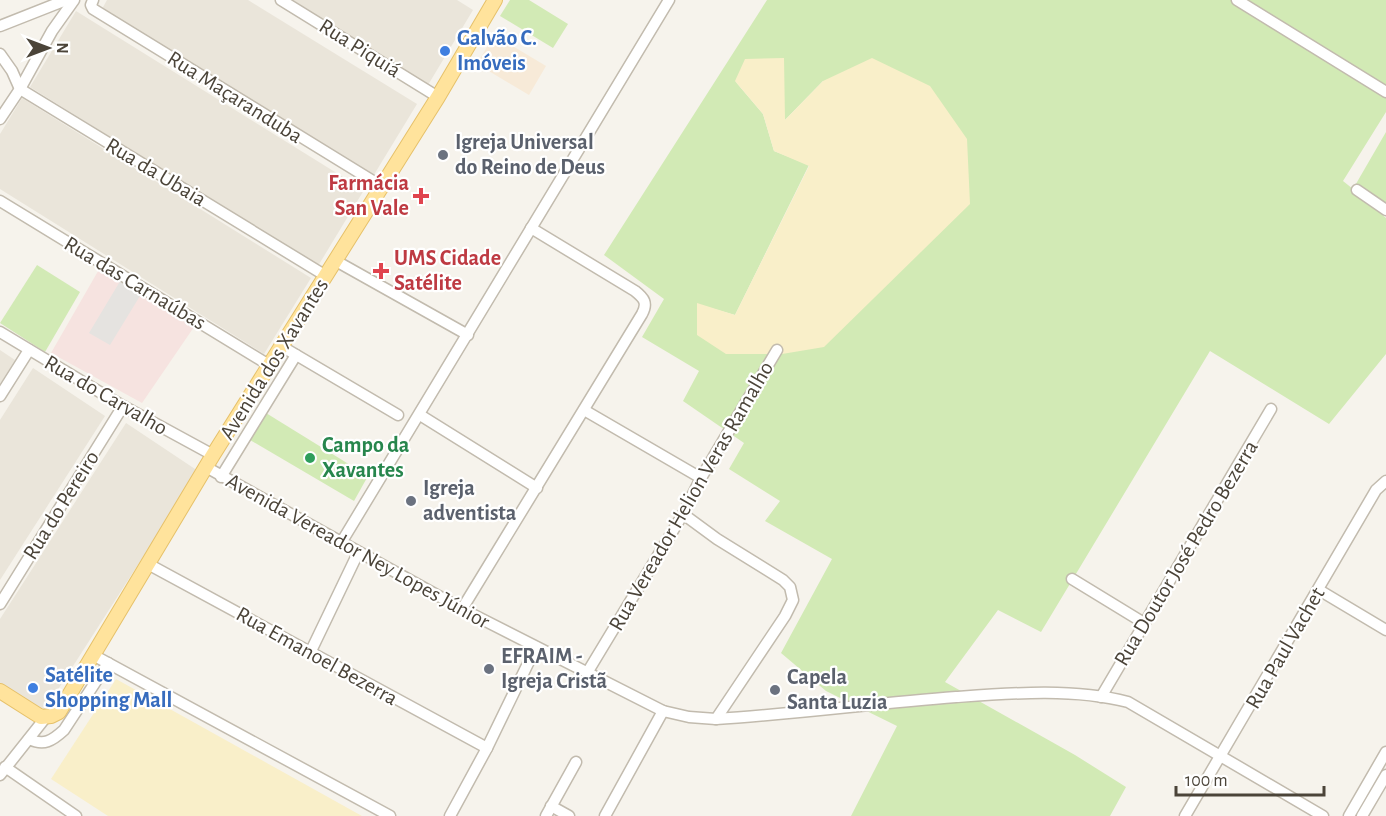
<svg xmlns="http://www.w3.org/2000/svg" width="1386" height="816" font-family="'Alegreya Sans',sans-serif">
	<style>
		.residential { fill: #eae5da }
		.commercial { fill: #f7ead8 }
		.medical { fill: #f6e3e0 }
		.green { fill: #d2eab5; fill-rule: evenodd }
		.sand { fill: #f9efc9 }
		.parking { fill: #e5e3e0 }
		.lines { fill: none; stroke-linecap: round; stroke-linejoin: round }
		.minor-casing { stroke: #c2bbae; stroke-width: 13 }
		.major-casing { stroke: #e6c16a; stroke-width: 16 }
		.minor { stroke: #fff; stroke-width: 10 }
		.major { stroke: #ffe39c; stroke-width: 14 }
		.shop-dot { fill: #3f7fe0; stroke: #fff; stroke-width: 2 }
		.worship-dot { fill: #6b7280; stroke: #fff; stroke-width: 2 }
		.health-dot { fill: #e0444e; stroke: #fff; stroke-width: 2 }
		.leisure-dot { fill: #2e9e5b; stroke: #fff; stroke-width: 2 }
		.labels { text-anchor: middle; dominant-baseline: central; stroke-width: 4.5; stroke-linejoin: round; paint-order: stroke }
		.shop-label { font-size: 22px; font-weight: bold; fill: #366cbe; stroke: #fff; text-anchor: start }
		.street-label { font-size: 22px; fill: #4b4439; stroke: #fff }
		.worship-label { font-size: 22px; font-weight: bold; fill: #5b616d; stroke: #fff; text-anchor: start }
		.health-label { font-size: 22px; font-weight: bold; fill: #be3a42; stroke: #fff; text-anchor: end }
		.leisure-label { font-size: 22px; font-weight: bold; fill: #27864d; stroke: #fff; text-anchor: start }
	</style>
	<rect width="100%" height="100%" fill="#f6f3ec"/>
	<!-- residential -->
	<g class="residential">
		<path d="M107 0H248L417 104 372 178 102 9Z"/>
		<path d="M293 0H457L473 10 428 85Z"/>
		<path d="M76 11 364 190 318 266 30 87Z"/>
		<path d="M22 98 311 278 264 354 0 189V134Z"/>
		<path d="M0 350 15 360 0 384Z"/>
		<path d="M33 368 105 416 0 580V420Z"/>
		<path d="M126 423 198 471 41 716 0 688V619Z"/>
	</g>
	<!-- commercial -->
	<path class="commercial" d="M494 35 546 66 529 95 477 64Z"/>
	<!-- medical -->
	<path class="medical" d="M101 266 196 324 142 403 51 353Z"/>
	<!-- green -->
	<g class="green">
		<path d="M510 0H529L568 24 553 48 500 16Z"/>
		<path d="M767 0H1386V112L1343 181 1353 189 1386 132V208L1355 191 1386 218V354L1329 424 1210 351 1041 632 998 610 945 682 1075 755 1126 787 1110 816H851L897 726 826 691 781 653 832 559 765 521 780 501 729 469 744 443 683 401 699 371 642 337 664 299 604 255ZM735 81 784 121 823 81 782 354 697 304 735 315 809 165 774 151 763 114Z"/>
		<path d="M37 265 80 292 45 352 0 323Z"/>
		<path d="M266 413 368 476 354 501 250 440Z"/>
	</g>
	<!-- sand -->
	<g class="sand">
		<path d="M784 58 785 120 823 81 872 58 930 86 967 139 970 204 824 347 782 354H726L697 335V303L735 315 809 166 774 151 763 114 735 81 745 59Z"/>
		<path d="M116 679 362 816H108L51 779Z"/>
	</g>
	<!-- parking -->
	<path class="parking" d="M122 278 143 291 110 345 89 333Z"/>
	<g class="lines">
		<!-- minor casing -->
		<g class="minor-casing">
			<g id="minor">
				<path d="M93 0 91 5 93 9 381 186"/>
				<path d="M281 0 438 97"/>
				<path d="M1237 0 1386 92"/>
				<path d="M0 26 66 0"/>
				<path d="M0 54 12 71 20 89 326 276"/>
				<path d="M0 119 20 89 52 31 74 0"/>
				<path d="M1357 190 1386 210"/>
				<path d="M0 201 269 365"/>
				<path d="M336 261 468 335"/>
				<path d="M0 332 123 406 213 455"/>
				<path d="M281 346 398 415"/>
				<path d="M0 396 29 350"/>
				<path d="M584 410 701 478"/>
				<path d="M420 415 537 488"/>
				<path d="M206 467 462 609 663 711 689 717 716 719C796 714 876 703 956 697 1012 693 1074 688 1128 702L1323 816"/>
				<path d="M221 477 296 355"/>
				<path d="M683 514 717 539 783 580 790 587 793 600 785 616 716 719"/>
				<path d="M341 543 669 0"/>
				<path d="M148 564 487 748"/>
				<path d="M1072 579 1144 623"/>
				<path d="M1319 590 1386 630"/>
				<path d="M0 604 123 406"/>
				<path d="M462 609 642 314C648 303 644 298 635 291L531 228"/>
				<path d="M310 653 358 553"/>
				<path d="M93 655 390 816"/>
				<path d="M587 673 683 514 701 478 777 350"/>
				<path d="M1101 697 1271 409"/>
				<path d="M29 739C44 746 52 741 64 730L108 663"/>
				<path d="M5 767 76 816"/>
				<path d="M0 775 46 717"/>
				<path d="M551 806 569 816"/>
				<path d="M450 816 487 748 536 647"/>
				<path d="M546 816 576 762"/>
				<path d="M605 816 663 711"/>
				<path d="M1185 816 1376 490 1386 481"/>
				<path d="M1349 816 1386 752"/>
				<path d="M1362 816 1386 775"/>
			</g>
		</g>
		<!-- major casing -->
		<g class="major-casing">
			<path id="major" d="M0 691 41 717 51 716 59 712 213 455 438 97 495 0"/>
		</g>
		<!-- minor -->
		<use href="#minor" class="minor"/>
		<!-- major -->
		<use href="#major" class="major"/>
	</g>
	<!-- markers -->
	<g class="shop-dot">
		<circle cx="445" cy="51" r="6"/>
		<circle cx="33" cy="688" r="6"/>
	</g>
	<g class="worship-dot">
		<circle cx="443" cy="155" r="6"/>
		<circle cx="411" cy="501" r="6"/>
		<circle cx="489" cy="669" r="6"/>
		<circle cx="775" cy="690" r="6"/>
	</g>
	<g class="health-dot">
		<path d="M418 187h6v6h6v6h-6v6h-6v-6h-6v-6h6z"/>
		<path d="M378 262h6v6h6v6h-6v6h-6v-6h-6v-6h6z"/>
	</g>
	<circle class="leisure-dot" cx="310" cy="458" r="6"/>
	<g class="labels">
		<!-- shop labels -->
		<g class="shop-label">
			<text x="457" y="38">Galvão C.<tspan x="457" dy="25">Imóveis</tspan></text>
			<text x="45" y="675">Satélite<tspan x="45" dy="25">Shopping Mall</tspan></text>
		</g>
		<!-- street labels -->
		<g class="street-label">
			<text transform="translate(360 48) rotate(32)">Rua Piquiá</text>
			<text transform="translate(235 97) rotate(32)">Rua Maçaranduba</text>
			<text transform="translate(156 172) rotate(31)">Rua da Ubaia</text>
			<text transform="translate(135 283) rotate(31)">Rua das Carnaúbas</text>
			<text transform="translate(274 359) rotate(-58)">Avenida dos Xavantes</text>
			<text transform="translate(106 395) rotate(30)">Rua do Carvalho</text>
			<text transform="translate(691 496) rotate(-60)">Rua Vereador Helion Veras Ramalho</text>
			<text transform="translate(61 505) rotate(-58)">Rua do Pereiro</text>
			<text transform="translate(358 551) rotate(29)">Avenida Vereador Ney Lopes Júnior</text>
			<text transform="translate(1186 553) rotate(-59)">Rua Doutor José Pedro Bezerra</text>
			<text transform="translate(1285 648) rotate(-60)">Rua Paul Vachet</text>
			<text transform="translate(317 656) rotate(29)">Rua Emanoel Bezerra</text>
		</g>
		<!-- worship labels -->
		<g class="worship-label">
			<text x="455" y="142">Igreja Universal<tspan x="455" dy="25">do Reino de Deus</tspan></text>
			<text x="423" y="488">Igreja<tspan x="423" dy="25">adventista</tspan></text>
			<text x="501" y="656">EFRAIM -<tspan x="501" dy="25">Igreja Cristã</tspan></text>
			<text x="787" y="677">Capela<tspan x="787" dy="25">Santa Luzia</tspan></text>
		</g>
		<!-- health labels -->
		<g class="health-label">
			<text x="409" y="183">Farmácia<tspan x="409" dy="25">San Vale</tspan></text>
			<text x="394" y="258" text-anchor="start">UMS Cidade<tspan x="394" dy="25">Satélite</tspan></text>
		</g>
		<!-- leisure labels -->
		<g class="leisure-label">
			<text x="322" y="445">Campo da<tspan x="322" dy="25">Xavantes</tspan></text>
		</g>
	</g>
	<!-- north arrow -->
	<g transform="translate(48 48) rotate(90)" stroke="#ffffff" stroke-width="4.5" paint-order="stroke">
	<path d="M0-4.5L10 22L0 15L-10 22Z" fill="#4b4439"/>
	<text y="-9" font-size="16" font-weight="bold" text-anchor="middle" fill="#4b4439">N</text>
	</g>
	<!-- scale -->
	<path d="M1176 786v9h148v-9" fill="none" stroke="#4b4439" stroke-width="3"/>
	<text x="1185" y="786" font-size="18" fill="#4b4439" stroke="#ffffff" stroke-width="4.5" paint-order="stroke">100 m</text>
</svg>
